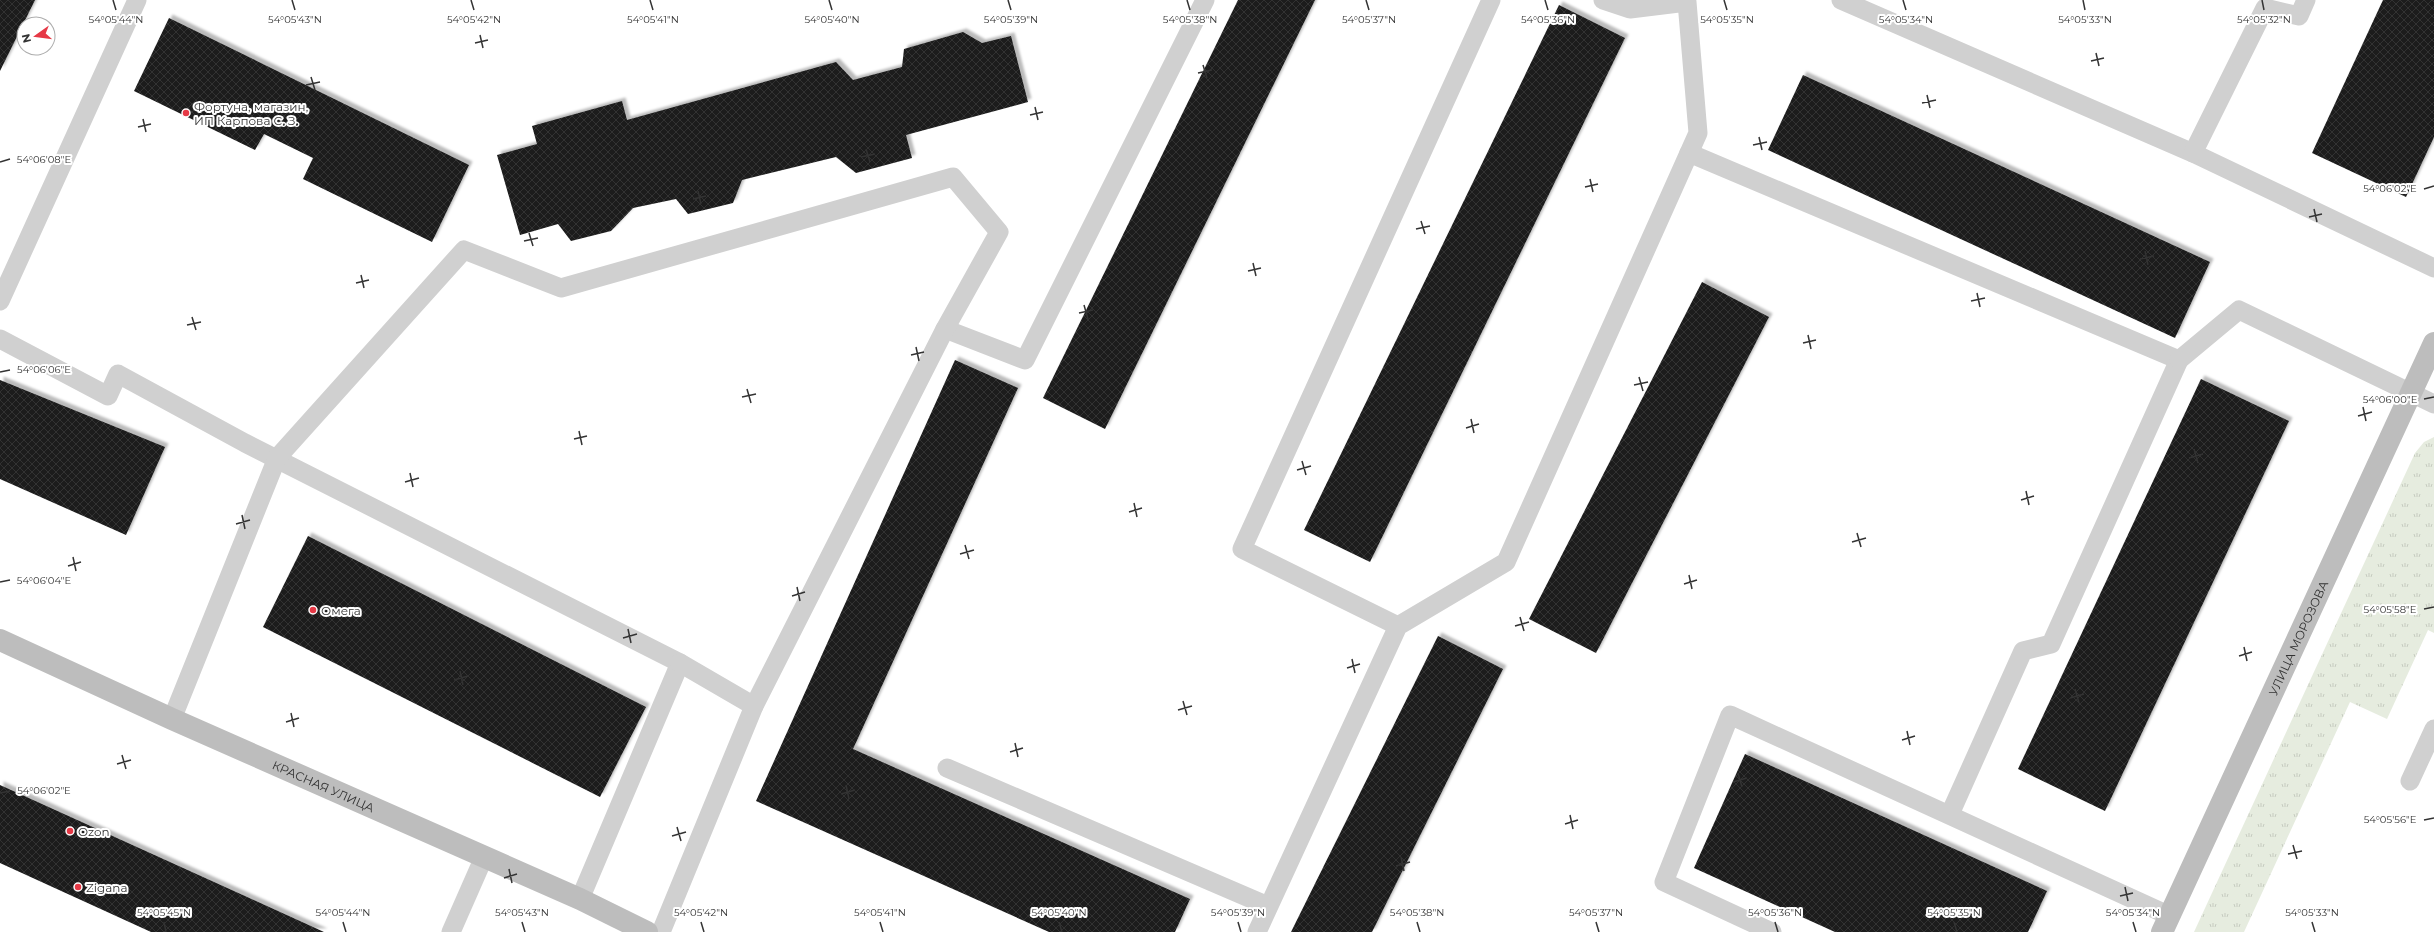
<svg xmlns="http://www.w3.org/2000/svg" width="2434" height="932" font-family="Montserrat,sans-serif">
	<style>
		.grass { fill: url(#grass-tufts) }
		.building { fill: url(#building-cross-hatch); filter: url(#shadow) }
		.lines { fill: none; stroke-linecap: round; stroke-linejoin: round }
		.lane { stroke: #d0d0d0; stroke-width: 19 }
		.secondary { stroke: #bdbdbd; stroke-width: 22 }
		.ticks { fill: none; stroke: #333; stroke-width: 1.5 }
		.poi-dot { fill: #e63946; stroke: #fff; stroke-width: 1.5 }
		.labels { text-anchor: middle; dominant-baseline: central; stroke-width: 4; stroke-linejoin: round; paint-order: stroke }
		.poi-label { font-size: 12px; fill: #333; stroke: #fff; text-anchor: start }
		.street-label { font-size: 12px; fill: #333; stroke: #fff }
		.ticks-label { font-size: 10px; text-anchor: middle; fill: #333; stroke: #fff; stroke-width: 4; stroke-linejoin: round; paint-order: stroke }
	</style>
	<defs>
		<pattern id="grass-tufts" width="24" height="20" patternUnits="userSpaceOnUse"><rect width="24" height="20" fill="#e6ecdf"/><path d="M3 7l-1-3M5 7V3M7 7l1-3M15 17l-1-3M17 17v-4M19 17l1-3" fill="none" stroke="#c6cbc0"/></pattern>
		<pattern id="building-cross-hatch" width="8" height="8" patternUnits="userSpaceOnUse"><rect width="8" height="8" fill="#1a1a1a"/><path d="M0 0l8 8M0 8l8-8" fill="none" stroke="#333"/></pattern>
		<filter id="shadow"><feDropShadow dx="3.5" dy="-3.5" stdDeviation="1" flood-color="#0004"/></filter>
	</defs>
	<rect width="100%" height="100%" fill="#fff"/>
	<!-- grass -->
	<path class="grass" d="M2434 437V633L2428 630 2387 719 2350 702 2244 932H2194L2415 453 2424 442Z"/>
	<!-- building -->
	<g class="building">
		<path d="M0 0H35L0 71Z"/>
		<path d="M1238 0H1315L1105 429 1043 398Z"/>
		<path d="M2383 0H2434V137L2406 197 2312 153Z"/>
		<path d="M1559 5 1625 38 1370 562 1304 530Z"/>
		<path d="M169 18 469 165 432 242 303 179 313 158 264 134 255 150 134 91Z"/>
		<path d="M963 32 982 43 1011 36 1028 102 906 135 912 158 856 173 836 157 742 180 733 203 688 214 676 199 633 208 611 231 571 241 558 224 520 235 497 155 537 144 532 126 622 101 627 120 836 62 853 80 902 67 904 49Z"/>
		<path d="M1803 75 2210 262 2175 338 1768 150Z"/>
		<path d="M1702 282 1769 317 1596 653 1529 619Z"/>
		<path d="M955 360 1018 388 853 749 1190 899 1175 932H1049L756 801Z"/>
		<path d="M2201 379 2289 421 2105 811 2018 769Z"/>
		<path d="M0 380 165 447 126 535 0 479Z"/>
		<path d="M308 536 646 707 600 797 263 627Z"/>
		<path d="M1438 636 1503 669 1372 932H1291Z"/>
		<path d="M1745 754 2047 891 2028 932H1835L1694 868Z"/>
		<path d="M0 785 324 932H151L0 863Z"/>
	</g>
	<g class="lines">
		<!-- lane -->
		<g class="lane">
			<path d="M1841 0 2193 153 2434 268"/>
			<path d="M1689 153 2179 360 2051 644 2023 651 1950 814"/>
			<path d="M2193 153 2265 8 2299 16 2306 0"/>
			<path d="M0 301 137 0"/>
			<path d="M945 329 1025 360 1205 0"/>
			<path d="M0 339 108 396 118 374 245 443 680 663 580 899"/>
			<path d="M2179 360 2239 310 2434 404"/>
			<path d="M1398 626 1242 549 1491 0"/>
			<path d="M680 663 754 706"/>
			<path d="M172 719 277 458 464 250 561 288 953 177 999 232 945 329 754 706 661 932"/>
			<path d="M947 768 1268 906"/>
			<path d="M2410 781 2434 729"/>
			<path d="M451 932 484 857"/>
			<path d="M1257 932 1398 626 1506 562 1698 133 1687 2 1630 9 1603 0"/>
			<path d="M1772 932 1664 882 1730 715 2170 916"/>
		</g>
		<!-- secondary -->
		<g class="secondary">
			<path id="s1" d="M0 640 172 719 580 899 647 932"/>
			<path id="s2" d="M2162 932 2434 343"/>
		</g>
	</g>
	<!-- ticks -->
	<path class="ticks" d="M113 0 116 10M292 0 295 10M471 0 474 10M650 0 653 10M829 0 832 10M1008 0 1011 10M1187 0 1190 10M1366 0 1369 10M1545 0 1548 10M1724 0 1727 10M1903 0 1906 10M2083 0 2085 10M2262 0 2264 10M480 35 483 48M475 43 488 40M2096 53 2099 66M2091 61 2104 58M1203 65 1207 78M1198 73 1212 70M311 77 315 90M306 85 320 82M1927 95 1930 108M1922 103 1936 100M1035 107 1038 120M1030 115 1043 112M143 119 146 132M138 127 151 124M1759 137 1762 150M1753 145 1767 142M866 149 870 162M861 157 875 154M0 162 10 159M1590 179 1593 192M1585 187 1598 184M2424 189 2434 186M698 191 701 204M693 199 706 196M2314 209 2317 222M2309 217 2322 214M1421 221 1425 234M1416 229 1430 226M529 233 533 246M524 241 538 238M2145 251 2148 265M2140 259 2154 256M1253 263 1256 276M1248 271 1261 268M361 275 364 288M356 283 369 280M1977 293 1980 307M1971 301 1985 298M1084 305 1088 319M1079 313 1093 310M192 317 196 330M187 325 201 322M1808 335 1811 349M1803 343 1816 340M916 347 919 361M911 355 924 352M0 372 10 370M1639 377 1643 391M1634 385 1648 382M747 389 751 403M742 397 756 394M2424 399 2434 397M2363 407 2366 421M2358 416 2372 412M1471 419 1474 433M1466 428 1479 424M579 431 582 445M574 439 587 436M2194 449 2198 463M2189 458 2203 454M1302 461 1306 475M1297 470 1311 466M410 473 413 487M405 482 419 478M2026 491 2029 505M2021 500 2034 496M1134 503 1137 517M1129 512 1142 508M242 515 245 529M236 524 250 520M1857 533 1861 547M1852 542 1866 538M965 545 969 559M960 554 974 550M73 557 76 571M68 566 81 562M1689 575 1692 589M0 582 10 580M1684 584 1697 580M797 587 800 601M792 596 805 592M2424 609 2434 607M1520 617 1524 631M1515 626 1529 622M628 629 631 643M623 638 637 634M2244 647 2247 661M2239 656 2252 652M1352 659 1355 673M1347 668 1360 664M460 671 463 685M454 680 468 676M2075 689 2079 703M2070 698 2084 694M1183 701 1187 715M1178 710 1192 706M291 713 294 727M286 722 299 718M1907 731 1910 745M1902 740 1915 736M1015 743 1018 757M1010 752 1023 748M122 755 126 769M117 764 131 760M1738 773 1742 787M1733 782 1747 778M846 785 849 799M0 793 10 791M841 794 855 790M1570 815 1573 829M2424 820 2434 818M1565 824 1578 820M677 827 681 841M672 836 686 832M2293 845 2297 859M2288 854 2302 851M1401 857 1404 871M1396 866 1410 862M509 869 512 883M504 878 517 874M2125 887 2128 901M2120 896 2133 893M164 922 166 932M343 922 346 932M522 922 525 932M701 922 704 932M880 922 883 932M1059 922 1062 932M1238 922 1241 932M1417 922 1420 932M1596 922 1599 932M1775 922 1778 932M1954 922 1957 932M2133 922 2136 932M2312 922 2315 932"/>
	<!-- markers -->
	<g class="poi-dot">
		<circle cx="186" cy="113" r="4"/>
		<circle cx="313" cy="610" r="4"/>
		<circle cx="70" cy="831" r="4"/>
		<circle cx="78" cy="887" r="4"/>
	</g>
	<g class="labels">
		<!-- poi labels -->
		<g class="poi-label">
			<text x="194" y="106">Фортуна, магазин,<tspan x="194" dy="14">ИП Карпова С. З.</tspan></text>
			<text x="321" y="610">Омега</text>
			<text x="78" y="831">Ozon</text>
			<text x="86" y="887">Zigana</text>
		</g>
		<!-- street labels -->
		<g class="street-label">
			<text stroke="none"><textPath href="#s2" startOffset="324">УЛИЦА МОРОЗОВА</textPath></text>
			<text stroke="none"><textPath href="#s1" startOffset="355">КРАСНАЯ УЛИЦА</textPath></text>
		</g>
	</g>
	<g class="ticks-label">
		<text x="116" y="23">54°05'44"N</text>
		<text x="295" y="23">54°05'43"N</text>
		<text x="474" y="23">54°05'42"N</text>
		<text x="653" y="23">54°05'41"N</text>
		<text x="832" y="23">54°05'40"N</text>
		<text x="1011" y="23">54°05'39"N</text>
		<text x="1190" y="23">54°05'38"N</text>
		<text x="1369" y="23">54°05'37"N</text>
		<text x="1548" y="23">54°05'36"N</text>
		<text x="1727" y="23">54°05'35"N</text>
		<text x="1906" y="23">54°05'34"N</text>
		<text x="2085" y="23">54°05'33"N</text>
		<text x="2264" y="23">54°05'32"N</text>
		<text x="44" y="163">54°06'08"E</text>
		<text x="2390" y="192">54°06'02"E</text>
		<text x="44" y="373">54°06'06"E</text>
		<text x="2390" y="403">54°06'00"E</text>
		<text x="44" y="584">54°06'04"E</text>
		<text x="2390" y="613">54°05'58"E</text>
		<text x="44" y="794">54°06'02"E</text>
		<text x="2390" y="823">54°05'56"E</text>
		<text x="164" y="916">54°05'45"N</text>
		<text x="343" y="916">54°05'44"N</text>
		<text x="522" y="916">54°05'43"N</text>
		<text x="701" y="916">54°05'42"N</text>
		<text x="880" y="916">54°05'41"N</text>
		<text x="1059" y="916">54°05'40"N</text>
		<text x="1238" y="916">54°05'39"N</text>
		<text x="1417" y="916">54°05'38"N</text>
		<text x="1596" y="916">54°05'37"N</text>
		<text x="1775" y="916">54°05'36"N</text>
		<text x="1954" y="916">54°05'35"N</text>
		<text x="2133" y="916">54°05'34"N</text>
		<text x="2312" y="916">54°05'33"N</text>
	</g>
	<!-- north arrow -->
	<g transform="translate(36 36) rotate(256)"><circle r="19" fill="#ffffff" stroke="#adadad"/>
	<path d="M0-3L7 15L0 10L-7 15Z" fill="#e63946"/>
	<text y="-6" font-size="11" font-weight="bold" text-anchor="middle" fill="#333333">N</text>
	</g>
</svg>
